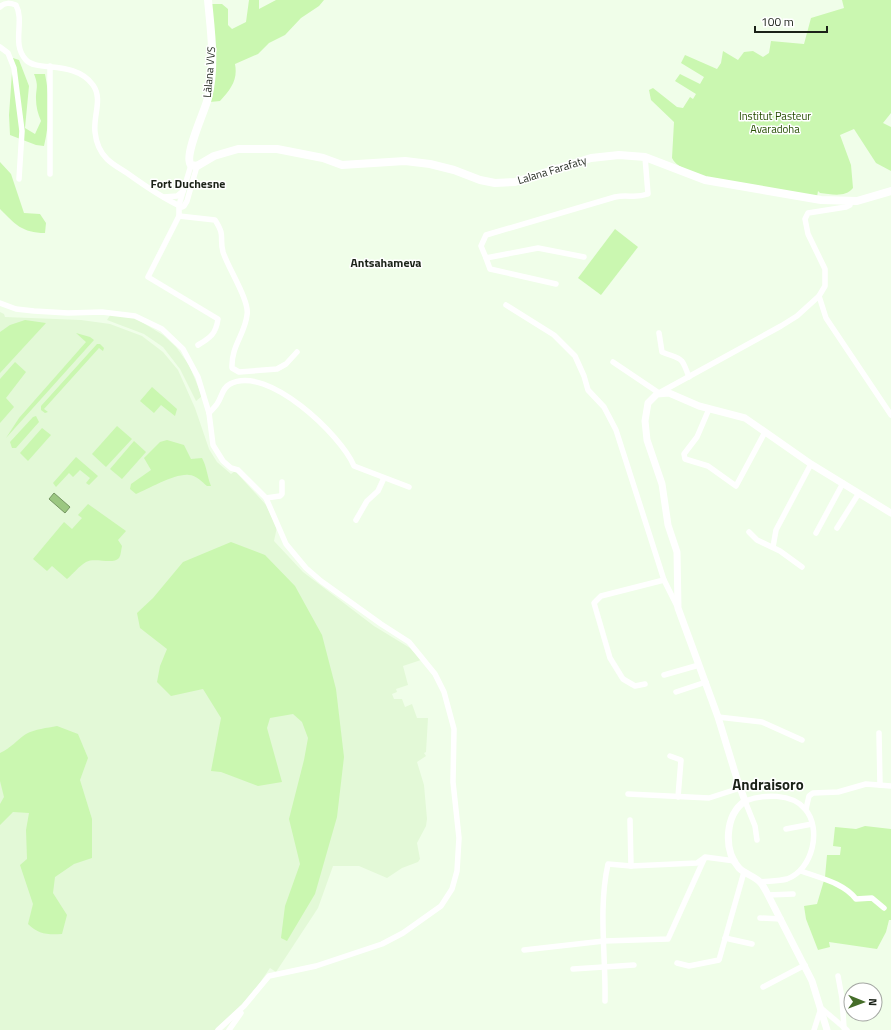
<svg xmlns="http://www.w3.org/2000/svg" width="891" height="1030" font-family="'Titillium Web',sans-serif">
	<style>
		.built { fill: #e3f9d7 }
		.green { fill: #caf7b0 }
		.water { fill: #9bc781; stroke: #759662 }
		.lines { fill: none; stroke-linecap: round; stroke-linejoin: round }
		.minor { stroke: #fff; stroke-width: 5.5 }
		.tertiary { stroke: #fff; stroke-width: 7 }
		.secondary { stroke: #fff; stroke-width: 8 }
		.labels { text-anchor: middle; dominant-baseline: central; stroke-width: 3; stroke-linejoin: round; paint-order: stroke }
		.street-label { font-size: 11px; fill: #1b2218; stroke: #fff }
		.park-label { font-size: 11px; fill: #254c00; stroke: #fff }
		.neighbourhood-label { font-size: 12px; font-weight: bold; fill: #1b2218; stroke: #fff }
		.district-label { font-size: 15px; font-weight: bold; fill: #1b2218; stroke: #fff }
	</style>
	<rect width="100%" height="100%" fill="#f0fee9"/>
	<!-- built -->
	<g class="built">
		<path d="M0 312 4 314 5 317 81 320 110 324 142 336 163 352 178 370 195 408 209 449 217 462 231 474 235 471 266 505 277 527 274 541 303 572 374 626 410 648 421 660 403 666 408 685 396 689 397 692 392 694 394 699H402L405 707 412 704 417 718H428L426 752 424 753 426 756 417 762 424 785 427 819 426 826 417 843 420 859 418 862 402 868 387 878 359 866H333L318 908 276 972 270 968 257 987 238 1009 215 1030H0Z"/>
		<path d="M111 314 135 318 163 335 176 347 189 365 202 396 196 401 180 369 163 347 144 334 107 320Z"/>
	</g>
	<!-- green -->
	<g class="green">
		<path d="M249 0H259V9L276 0H324L319 6 301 18 285 35 269 43 258 54 235 64C238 80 231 89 220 101L210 102V4H222L228 9V25L232 29 246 22Z"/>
		<path d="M842 0H891V113L883 123 891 127V171L876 163 854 129 840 135 851 165 853 188C845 198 831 194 820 193L818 191 817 197C790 193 682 182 672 158L674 122 651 100 649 90 653 88 677 107 683 108 690 97 693 99 696 94 675 81 680 74 700 84 704 77 681 63 685 55 717 69 721 63 723 51 738 60 744 52 753 51 763 57 769 53 771 41 804 44 811 18 844 8Z"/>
		<path d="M13 58 19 60 29 86 25 128 35 134 41 121C38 114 36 107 36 99 36 87 39 87 34 74H45C50 99 50 121 44 146L36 145 10 135 9 115Z"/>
		<path d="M0 162 11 174 24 213 40 214 46 223 45 233C22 233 15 224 0 209Z"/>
		<path d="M615 229 638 247 601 295 578 278Z"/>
		<path d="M25 320 46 323 0 373V332L10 325Z"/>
		<path d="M76 333 90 337 94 340 6 438 19 418 86 342Z"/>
		<path d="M97 344H100L104 348 103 351 99 348 44 409 48 412 45 413 41 410V406Z"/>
		<path d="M15 362 26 372 6 398 14 407 0 423V379Z"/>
		<path d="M152 387 177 409 175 416 161 405 154 413 140 401Z"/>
		<path d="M36 416 39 422 16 448H12L10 442 33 417Z"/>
		<path d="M117 426 132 439 106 467 92 454Z"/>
		<path d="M42 428 51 435 28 461 20 453Z"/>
		<path d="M167 440 184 445 191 459 202 458C207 467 207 476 211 486H207C202 482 196 475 189 475 176 473 148 489 136 494L130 489 131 484 151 470 144 458 160 442Z"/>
		<path d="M134 441 146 452 122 479 110 469Z"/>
		<path d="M76 457 98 476 89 485 86 483 90 478 80 470 73 477 69 473 56 487 53 483Z"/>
		<path d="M88 504 126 531 118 540 122 546C121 550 121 555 119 558 113 565 95 557 86 562 79 566 73 574 67 579L52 566 47 571 33 559 64 522 72 529 82 518 78 515Z"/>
		<path d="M231 542 265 555 295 586 322 635 336 689 344 757 337 817 315 894 287 941 281 938 285 906 300 864 289 819 304 760 308 738 302 722 293 714 270 718 267 728 282 782 258 786 221 772 211 771 221 718 203 689 171 696 157 682 160 666 167 649 140 628 137 613 153 598 183 562Z"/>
		<path d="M57 726 78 734 88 758 80 780 92 819V858L74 864 55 877 53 893 67 915 62 934C47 935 38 934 28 924L33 904 20 865 27 859 26 830 29 813 13 812 0 825V804L4 797 0 781V753C11 748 17 740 26 734 35 729 47 728 57 726Z"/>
		<path d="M865 826 891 829V920H889L886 932 877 949 829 942 830 947 818 950 806 919 804 906 817 904 825 877 827 855H840L841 847 833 846 835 827 856 829Z"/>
	</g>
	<!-- water -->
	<path class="water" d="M54 493 70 507 65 513 49 499Z"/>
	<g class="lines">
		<!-- minor -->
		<g class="minor">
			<path d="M0 7C5 2 10 3 16 5 25 22 11 44 26 60 37 72 75 60 93 85 103 99 93 116 95 132 96 142 100 152 107 159 113 165 121 169 127 173 145 186 162 198 182 207L184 206 187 201 197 166"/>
			<path d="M0 47 8 53 14 68 22 131 19 179"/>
			<path d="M50 66V174"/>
			<path d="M191 165 179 205V216L148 277 218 319C216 334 210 338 198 345"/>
			<path d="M164 197 177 196 183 191"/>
			<path d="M179 216 215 220C226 237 219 237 223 252 228 268 250 301 247 315 245 334 231 346 232 368L239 372 277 369 286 364 297 352"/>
			<path d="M584 257 538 248 486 258 481 246 486 235 615 197C629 194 634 199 648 194L645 157"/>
			<path d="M486 258 490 269 556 284"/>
			<path d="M819 296 826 318 891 415"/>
			<path d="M0 303 16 309 34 311 68 313 102 312 135 316 162 329 183 349 198 377 209 413 213 445 223 461 231 468 238 470 266 498 286 544 306 568 321 581 381 624 409 642 435 674 444 692 454 729 453 782 459 838 457 871 452 889 441 906 403 933 382 944 316 966 269 976 244 1006 218 1030"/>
			<path d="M506 305 554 335 575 356 584 376 588 390 604 407 616 430 664 580 677 606"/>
			<path d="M659 333 662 352C682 360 681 355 689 377"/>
			<path d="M613 362 659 393 781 326 797 316 819 296 825 286V269L808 234 805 219 808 213 846 207 850 205V201"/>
			<path d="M709 409 697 437 684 454 685 459 708 466 736 486 765 432"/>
			<path d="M209 413C212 410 215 407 217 404 222 397 222 388 230 384 267 364 341 435 354 466L409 487"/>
			<path d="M266 498 280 496 282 494V482"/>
			<path d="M356 520 367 501 378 491 384 478"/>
			<path d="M837 528 859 493"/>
			<path d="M749 532 757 540 780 551 802 567"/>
			<path d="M816 533 843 483"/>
			<path d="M773 547 776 530 811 464"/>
			<path d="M664 675 699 665"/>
			<path d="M645 684 635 686 623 679 610 658 594 603 601 596 664 580"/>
			<path d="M676 692 706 682"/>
			<path d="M718 717 762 722 802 740"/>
			<path d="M879 733 880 785"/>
			<path d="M670 756 681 760 678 797"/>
			<path d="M628 794 709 798 740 788"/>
			<path d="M806 809 809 796 813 793 838 792 866 784 891 786"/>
			<path d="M630 820 631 866"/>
			<path d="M786 829 812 824"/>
			<path d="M757 840 755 826 745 801C763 794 792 793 805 809 822 828 813 870 787 879 779 881 768 881 760 882"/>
			<path d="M801 871C820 878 844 883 856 899L872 898 884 908"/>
			<path d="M768 895 793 894"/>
			<path d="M760 918 781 919"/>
			<path d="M725 938 752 944"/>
			<path d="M524 950 604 941 668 939 705 857 735 861"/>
			<path d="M677 963 689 966 719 960 744 872"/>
			<path d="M573 969 634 965"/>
			<path d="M838 976 842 998 844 1028"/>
			<path d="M763 987 805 965"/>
			<path d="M605 1001C606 956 598 909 608 864L631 866 697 863 704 858"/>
			<path d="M229 1030 241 1013"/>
			<path d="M814 1030 821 1008 847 1030"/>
		</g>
		<!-- tertiary -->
		<path class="tertiary" d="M827 1030 812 981 768 895C766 891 763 885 760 882 754 876 745 874 739 868 723 850 725 815 745 801L737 779 718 717 678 608 677 552 668 525 662 484 647 440 645 421 648 403 657 394 669 393 699 406 745 418 811 464 891 513"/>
		<!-- secondary -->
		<path class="secondary" d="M208 0C211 32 216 66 208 98 205 111 183 156 191 165L197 166 214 156 238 149H277L323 158 342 165 405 161 430 164 454 170 480 180 495 183 515 182 591 158 619 155 645 157 705 180 821 200 857 201 891 191"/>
	</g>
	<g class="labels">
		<!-- street labels -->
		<g class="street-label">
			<text transform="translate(209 72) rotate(-85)">Làlana VVS</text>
			<text transform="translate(552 170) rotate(-17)">Lalana Farafaty</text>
		</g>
		<!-- park labels -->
		<g class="park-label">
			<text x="775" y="116">Institut Pasteur<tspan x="775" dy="13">Avaradoha</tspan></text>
		</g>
		<!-- neighbourhood labels -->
		<g class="neighbourhood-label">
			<text x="188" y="183">Fort Duchesne</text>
			<text x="386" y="262">Antsahameva</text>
		</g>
		<!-- district labels -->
		<g class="district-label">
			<text x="768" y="784">Andraisoro</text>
		</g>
	</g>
	<!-- north arrow -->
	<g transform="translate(863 1002) rotate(91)"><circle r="19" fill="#ffffff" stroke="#a4a7a3"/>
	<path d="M0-3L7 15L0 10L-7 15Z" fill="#456d29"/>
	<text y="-6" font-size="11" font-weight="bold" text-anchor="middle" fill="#1b2218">N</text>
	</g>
	<!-- scale -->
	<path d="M755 26v6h72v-6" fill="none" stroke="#1b2218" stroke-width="2"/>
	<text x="761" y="26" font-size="12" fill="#1b2218" stroke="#ffffff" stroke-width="3" paint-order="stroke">100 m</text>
</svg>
